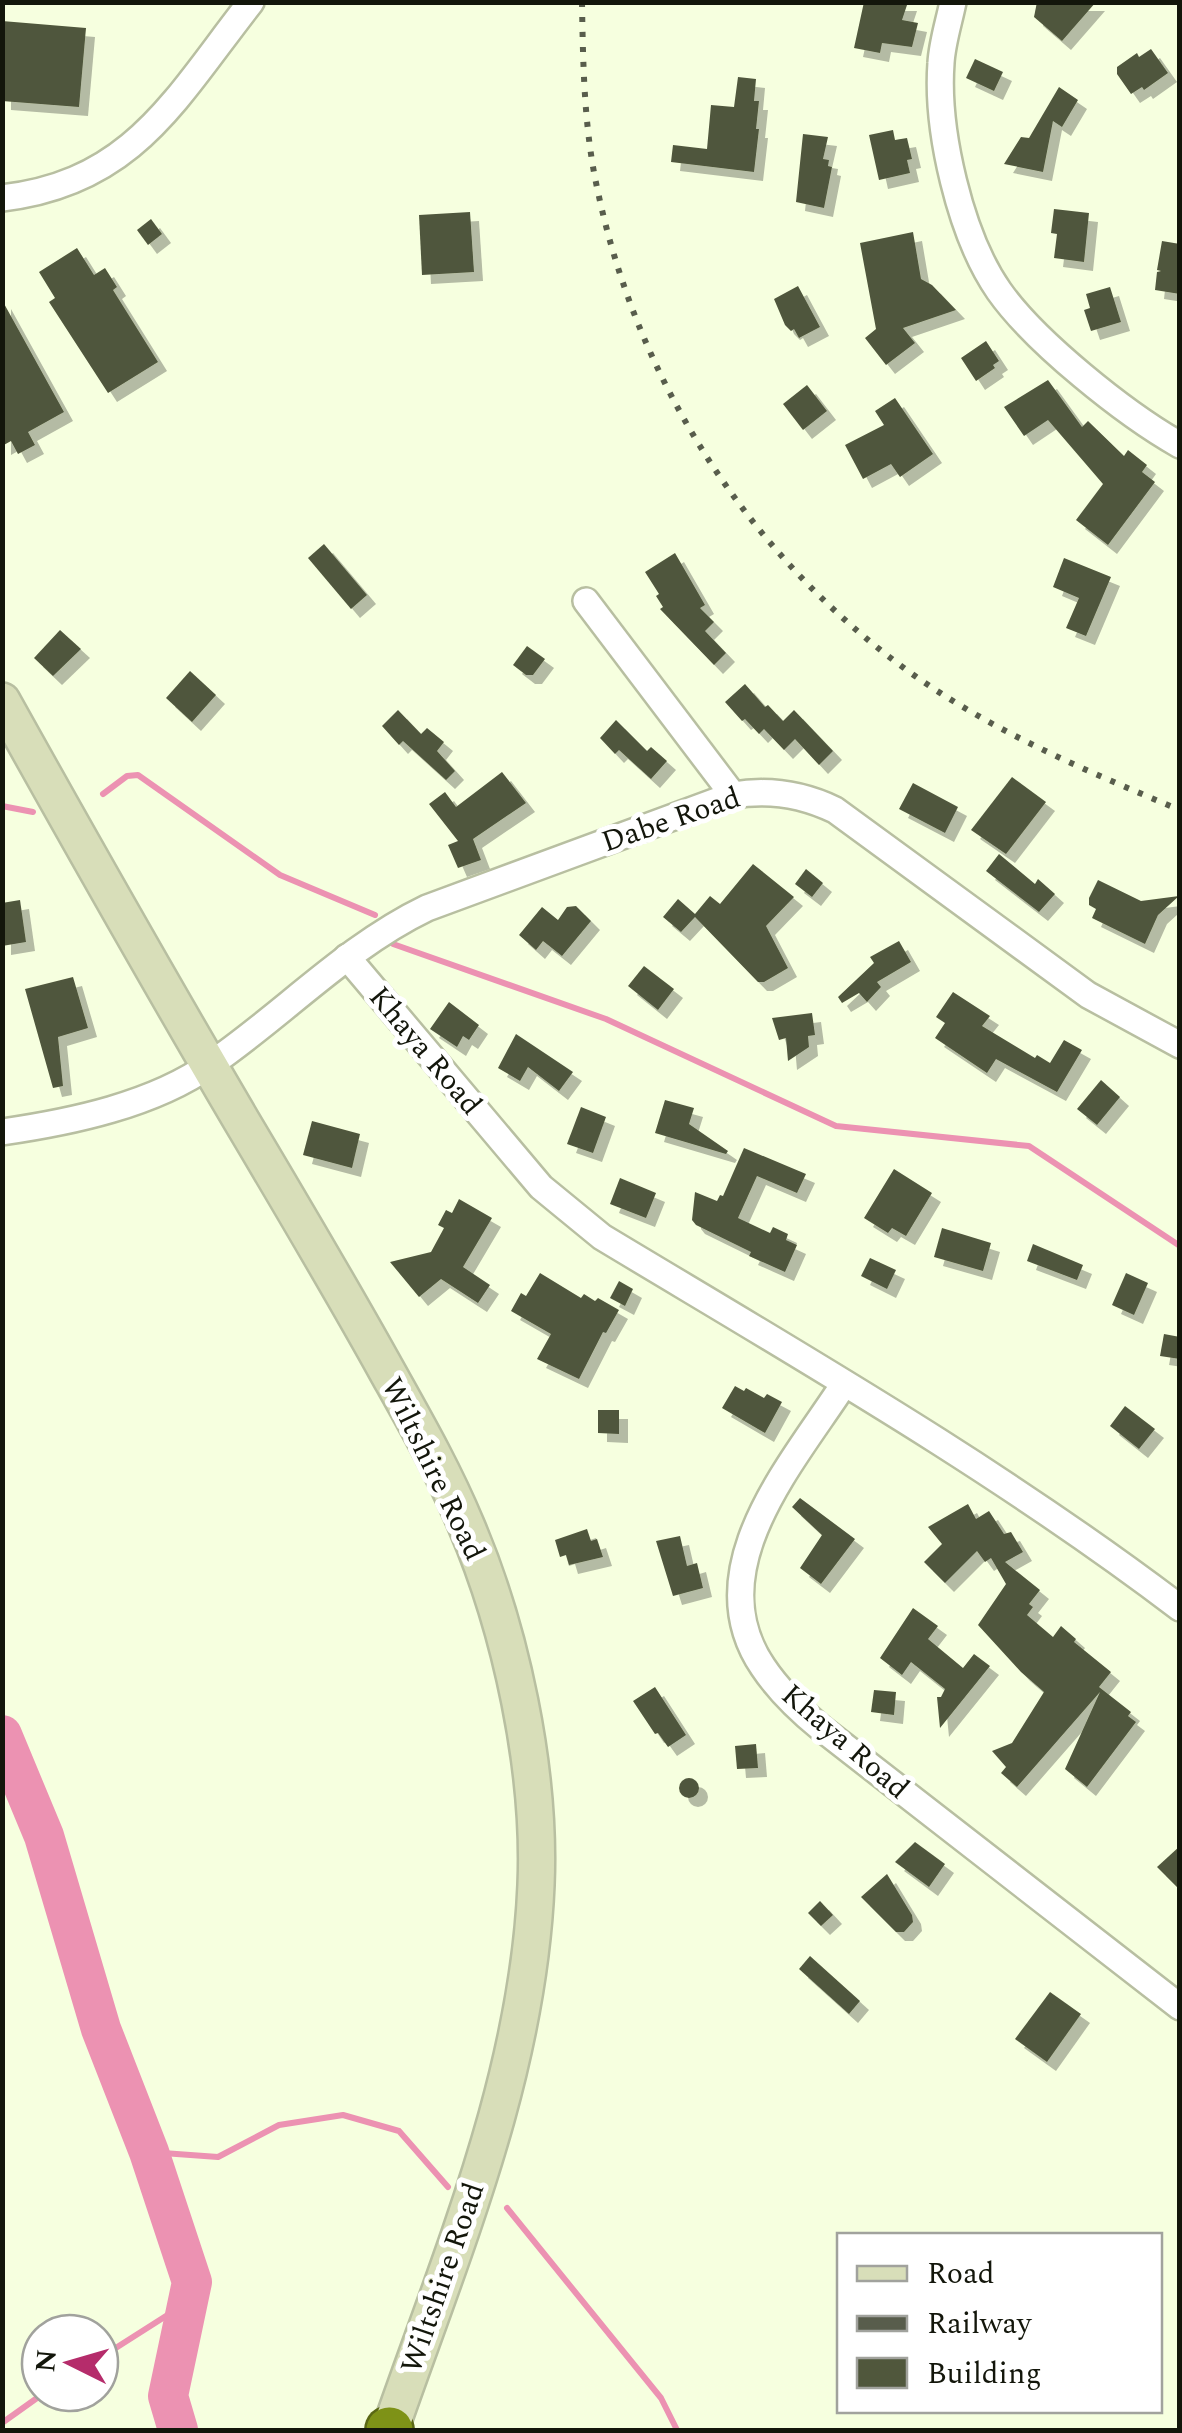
<svg xmlns="http://www.w3.org/2000/svg" width="1182" height="2433" font-family="Spectral,serif">
	<style>
		.lines { fill: none; stroke-linecap: round; stroke-linejoin: round }
		.stream { stroke: #ec92b2; stroke-width: 6 }
		.river { stroke: #ec92b2; stroke-width: 40 }
		.building { fill: #50573c; filter: url(#shadow) }
		.street-casing { stroke: #b8bfa1; stroke-width: 30 }
		.secondary-casing { stroke: #b8bfa1; stroke-width: 40 }
		.highway-casing { stroke: #596713; stroke-width: 50 }
		.street { stroke: #fff; stroke-width: 25 }
		.secondary { stroke: #d8deb9; stroke-width: 35 }
		.highway { stroke: #7e9217; stroke-width: 45 }
		.rail { stroke: #585d4c; stroke-width: 6; stroke-dasharray: 5 10; stroke-linecap: butt }
		.labels { text-anchor: middle; dominant-baseline: central; stroke-width: 10; stroke-linejoin: round; paint-order: stroke }
		.street-label { font-size: 30px; fill: #13160b; stroke: #fff }
	</style>
	<defs>
		<filter id="shadow"><feDropShadow dx="9" dy="9" stdDeviation="0" flood-color="#0004"/></filter>
	</defs>
	<rect width="100%" height="100%" fill="#f6ffdf"/>
	<g class="lines">
		<!-- stream -->
		<g class="stream">
			<path d="M103 794 127 776 138 775 280 875 375 915"/>
			<path d="M2 806 33 812"/>
			<path d="M393 944 606 1019 836 1126 1029 1146 1180 1246"/>
			<path d="M149 2152 218 2157 279 2125 343 2115 399 2131 448 2187"/>
			<path d="M507 2208 661 2398 677 2430"/>
			<path d="M100 2358 188 2302"/>
			<path d="M2 2423 44 2393"/>
		</g>
		<!-- river -->
		<path class="river" d="M2 1735 44 1836 101 2029 149 2152 192 2282 168 2396 178 2430"/>
	</g>
	<!-- building -->
	<g class="building">
		<path d="M864 2H908L902 20 918 23 912 47 882 43 880 53 854 48Z"/>
		<path d="M1037 2H1096L1062 41 1034 17Z"/>
		<path d="M2 21 86 28 79 107 2 101Z"/>
		<path d="M1151 49 1168 73 1144 90 1142 87 1131 94 1117 74V67L1137 53 1139 57Z"/>
		<path d="M975 59 1003 72 994 91 966 78Z"/>
		<path d="M738 77 756 79 754 101H759L756 129H759L754 172 671 162 673 145 707 149 711 105 734 107Z"/>
		<path d="M1059 87 1078 100 1062 127 1053 121 1043 172 1004 164 1021 137 1029 138Z"/>
		<path d="M893 130 895 140 907 138 912 159 907 160 910 173 879 180 869 135Z"/>
		<path d="M803 134 828 137 823 159 829 160 828 166 832 167 824 208 796 202Z"/>
		<path d="M1054 209 1089 213 1084 262 1054 258 1057 234 1051 233Z"/>
		<path d="M470 212 474 272 422 275 419 215Z"/>
		<path d="M151 219 162 234 148 245 137 230Z"/>
		<path d="M913 232 921 279 932 285 956 310 903 328 915 343 886 365 865 338 876 329 860 243Z"/>
		<path d="M1162 241 1180 244V294L1155 290 1157 272 1161 271 1157 270Z"/>
		<path d="M77 248 94 275 105 268 117 287 113 290 158 362 108 393 49 302 55 298 39 272Z"/>
		<path d="M798 286 820 327 799 338 794 329 791 331 785 325 774 299Z"/>
		<path d="M1110 287 1121 322 1091 331 1084 310 1090 308 1086 294Z"/>
		<path d="M2 300 64 412 28 432 35 445 18 454 11 441 2 446Z"/>
		<path d="M986 341 999 361 993 365 995 368 976 381 961 358Z"/>
		<path d="M1048 380 1082 427 1088 421 1124 456 1128 450 1147 465 1142 472 1155 482 1108 545 1076 520 1103 484 1048 420 1024 436 1004 407Z"/>
		<path d="M807 385 827 411 803 430 783 404Z"/>
		<path d="M895 398 933 454 900 477 891 464 863 479 845 445 884 425 875 411Z"/>
		<path d="M324 544 367 595 351 609 308 558Z"/>
		<path d="M675 553 705 605 700 608 714 622 705 631 726 653 714 665 660 609 663 607 656 596 659 594 645 572Z"/>
		<path d="M1064 558 1111 577 1086 636 1066 628 1079 598 1053 587Z"/>
		<path d="M60 630 81 649 53 676 34 658Z"/>
		<path d="M527 646 545 659 533 675H526L513 665Z"/>
		<path d="M190 671 216 695 192 722 166 698Z"/>
		<path d="M745 684 765 707 768 705 783 721 794 710 833 751 819 765 795 739 784 750 764 729 759 734 745 719 742 721 725 702Z"/>
		<path d="M398 710 421 734 427 728 444 742 437 751 455 771 446 780 403 741 399 745 382 726Z"/>
		<path d="M616 720 647 751 651 747 667 761 651 779 619 750 615 754 600 738Z"/>
		<path d="M502 772 526 803 473 839 481 860 458 868 448 845 458 841 429 804 445 792 456 807Z"/>
		<path d="M1012 777 1046 802 1006 854 971 830Z"/>
		<path d="M913 783 958 807 945 833 899 809Z"/>
		<path d="M999 854 1035 884 1038 879 1055 894 1039 912 986 871Z"/>
		<path d="M753 864 794 897 766 926 788 968 764 982H758L695 917 681 932 663 917 678 899 695 914 710 896 720 904Z"/>
		<path d="M806 869 823 883 812 897 795 884Z"/>
		<path d="M1098 880 1141 901 1179 896 1158 915 1145 944 1092 918 1096 909 1089 905V898Z"/>
		<path d="M20 900 26 942 2 946V903Z"/>
		<path d="M576 906 591 921 562 956 543 941 536 950 519 935 542 907 558 920 567 907Z"/>
		<path d="M899 941 911 962 877 982 881 987 867 1002 859 993 842 1003 838 997 874 963 870 957Z"/>
		<path d="M644 966 674 989 658 1010 628 986Z"/>
		<path d="M73 977 88 1028 58 1037 63 1086 53 1088 25 989Z"/>
		<path d="M953 992 990 1016 982 1026 1035 1058 1037 1055 1050 1063 1064 1040 1082 1050 1057 1092 996 1059 987 1073 935 1038 945 1023 936 1017Z"/>
		<path d="M449 1002 479 1025 469 1040 463 1036 457 1047 430 1029Z"/>
		<path d="M812 1013 815 1035 808 1036 809 1047 788 1061 786 1038 779 1040 772 1018Z"/>
		<path d="M516 1034 573 1072 559 1091 528 1067 520 1081 498 1068Z"/>
		<path d="M1101 1080 1120 1097 1097 1125 1077 1109Z"/>
		<path d="M665 1100 694 1108 689 1124 728 1151 726 1154 655 1133Z"/>
		<path d="M581 1107 606 1117 593 1153 567 1144Z"/>
		<path d="M312 1121 360 1134 352 1168 303 1155Z"/>
		<path d="M744 1148 806 1174 797 1193 757 1176 738 1218 770 1233 773 1227 788 1234 786 1240 797 1245 785 1272 749 1256 751 1252 696 1225 692 1220 695 1192 717 1201 720 1195 723 1196Z"/>
		<path d="M894 1169 932 1193 906 1236 892 1228 888 1233 864 1218Z"/>
		<path d="M620 1178 656 1193 646 1218 610 1204Z"/>
		<path d="M459 1199 492 1218 463 1267 490 1285 478 1303 441 1279 419 1297 390 1262 431 1252 444 1228 438 1225 446 1210 452 1213Z"/>
		<path d="M942 1228 991 1243 983 1271 934 1257Z"/>
		<path d="M1033 1244 1083 1265 1077 1280 1027 1261Z"/>
		<path d="M870 1258 896 1270 887 1289 861 1276Z"/>
		<path d="M540 1273 581 1298 584 1294 595 1301 598 1298 619 1310 606 1333 603 1332 579 1379 537 1359 551 1334 511 1311 521 1293 526 1296Z"/>
		<path d="M1126 1273 1148 1283 1134 1315 1112 1305Z"/>
		<path d="M619 1281 633 1289 625 1306 610 1298Z"/>
		<path d="M1164 1334 1180 1337V1359L1160 1356Z"/>
		<path d="M735 1386 744 1391 746 1388 764 1398 767 1394 782 1402 765 1433 722 1408Z"/>
		<path d="M1125 1406 1155 1429 1139 1449 1110 1426Z"/>
		<path d="M598 1410H619V1434L598 1433Z"/>
		<path d="M800 1498 855 1539 821 1584 800 1568 822 1535 792 1507Z"/>
		<path d="M968 1504 976 1519 989 1511 1004 1534 1011 1532 1023 1552 1005 1562 1040 1590 1029 1604 1033 1607 1027 1615 1053 1637 1061 1626 1076 1639 1074 1642 1111 1672 1099 1687 1131 1712 1128 1716 1136 1722 1087 1787 1065 1769 1100 1692 1017 1787 1001 1773 1006 1767 992 1751 1012 1743 1044 1692 1021 1672 978 1625 1006 1584 991 1558 985 1562 977 1551 945 1583 924 1562 942 1544 928 1527Z"/>
		<path d="M587 1529 591 1541 597 1539 603 1557 569 1565 566 1555 560 1557 555 1540Z"/>
		<path d="M680 1536 687 1566 697 1563 703 1588 673 1596 656 1541Z"/>
		<path d="M913 1608 938 1626 928 1639 963 1668 974 1654 990 1666 940 1728 937 1697H941L945 1689 911 1662 902 1675 880 1658Z"/>
		<path d="M655 1687 686 1735 668 1747 658 1733 655 1734 633 1701Z"/>
		<path d="M874 1690 896 1692 894 1715 871 1712Z"/>
		<path d="M756 1744 758 1768 737 1769 735 1746Z"/>
		<circle cx="689" cy="1788" r="10"/>
		<path d="M915 1842 945 1864 929 1887 895 1862Z"/>
		<path d="M1180 1846V1890L1157 1867Z"/>
		<path d="M887 1874 912 1915 913 1922 904 1932H896L861 1897Z"/>
		<path d="M820 1901 833 1915 821 1926 808 1913Z"/>
		<path d="M810 1956 860 2001 849 2014 799 1969Z"/>
		<path d="M1050 1992 1081 2014 1047 2062 1015 2039Z"/>
	</g>
	<g class="lines">
		<!-- street casing -->
		<g class="street-casing">
			<g id="street">
				<path d="M953 2C949 22 942 43 941 63 936 130 960 235 999 291 1035 342 1125 414 1180 445"/>
				<path d="M2 198C134 183 176 97 251 2"/>
				<path d="M586 601 733 795"/>
				<path d="M347 957 541 1187 602 1237C798 1355 997 1469 1180 1608"/>
				<path d="M2 1132C71 1122 153 1105 211 1064 284 1014 346 947 427 908L733 795C769 789 802 794 835 810L1088 995 1180 1045"/>
				<path d="M844 1384C792 1464 697 1570 763 1667 779 1691 799 1710 821 1728L1180 2007"/>
			</g>
		</g>
		<!-- secondary casing -->
		<g class="secondary-casing">
			<path id="secondary" d="M2 701C80 841 160 982 241 1120 291 1204 341 1288 388 1373 416 1423 444 1472 466 1525 511 1630 541 1770 536 1885 528 2076 452 2252 390 2430"/>
		</g>
		<!-- highway casing -->
		<g class="highway-casing">
			<path id="highway" d="M389 2430H390"/>
		</g>
		<!-- street -->
		<use href="#street" class="street"/>
		<!-- secondary -->
		<use href="#secondary" class="secondary"/>
		<!-- highway -->
		<use href="#highway" class="highway"/>
		<!-- rail -->
		<path class="rail" d="M582 2C583 65 584 130 598 192 639 386 753 561 915 676 996 733 1089 772 1180 810"/>
	</g>
	<g class="labels">
		<!-- street labels -->
		<g class="street-label">
			<text transform="translate(671 820) rotate(-19)">Dabe Road</text>
			<text transform="translate(425 1051) rotate(50)">Khaya Road</text>
			<text transform="translate(433 1469) rotate(64)">Wiltshire Road</text>
			<text transform="translate(845 1742) rotate(41)">Khaya Road</text>
			<text transform="translate(443 2278) rotate(-71)">Wiltshire Road</text>
		</g>
	</g>
	<!-- border -->
	<rect width="1182" height="2433" fill="none" stroke="#13160b" stroke-width="10"/>
	<!-- legend -->
	<rect x="837" y="2233" width="325" height="180" fill="#ffffff" stroke="#a1a29d" stroke-width="2.5"/>
	<rect x="857" y="2266" width="50" height="15" fill="#d8deb9" stroke="#a1a29d" stroke-width="2.5"/>
	<text x="927" y="2283" font-size="30" fill="#13160b">Road</text>
	<rect x="857" y="2316" width="50" height="15" fill="#585d4c" stroke="#a1a29d" stroke-width="2.5"/>
	<text x="927" y="2333" font-size="30" fill="#13160b">Railway</text>
	<rect x="857" y="2358" width="50" height="30" fill="#50573c" stroke="#a1a29d" stroke-width="2.5"/>
	<text x="927" y="2383" font-size="30" fill="#13160b">Building</text>
	<!-- north arrow -->
	<g transform="translate(70 2363) rotate(275)"><circle r="48" fill="#ffffff" stroke="#a1a29d" stroke-width="2.5"/>
	<path d="M0-8L18 38L0 25L-18 38Z" fill="#b52c6b"/>
	<text y="-15" font-size="28" font-weight="bold" text-anchor="middle" fill="#13160b">N</text>
	</g>
</svg>
